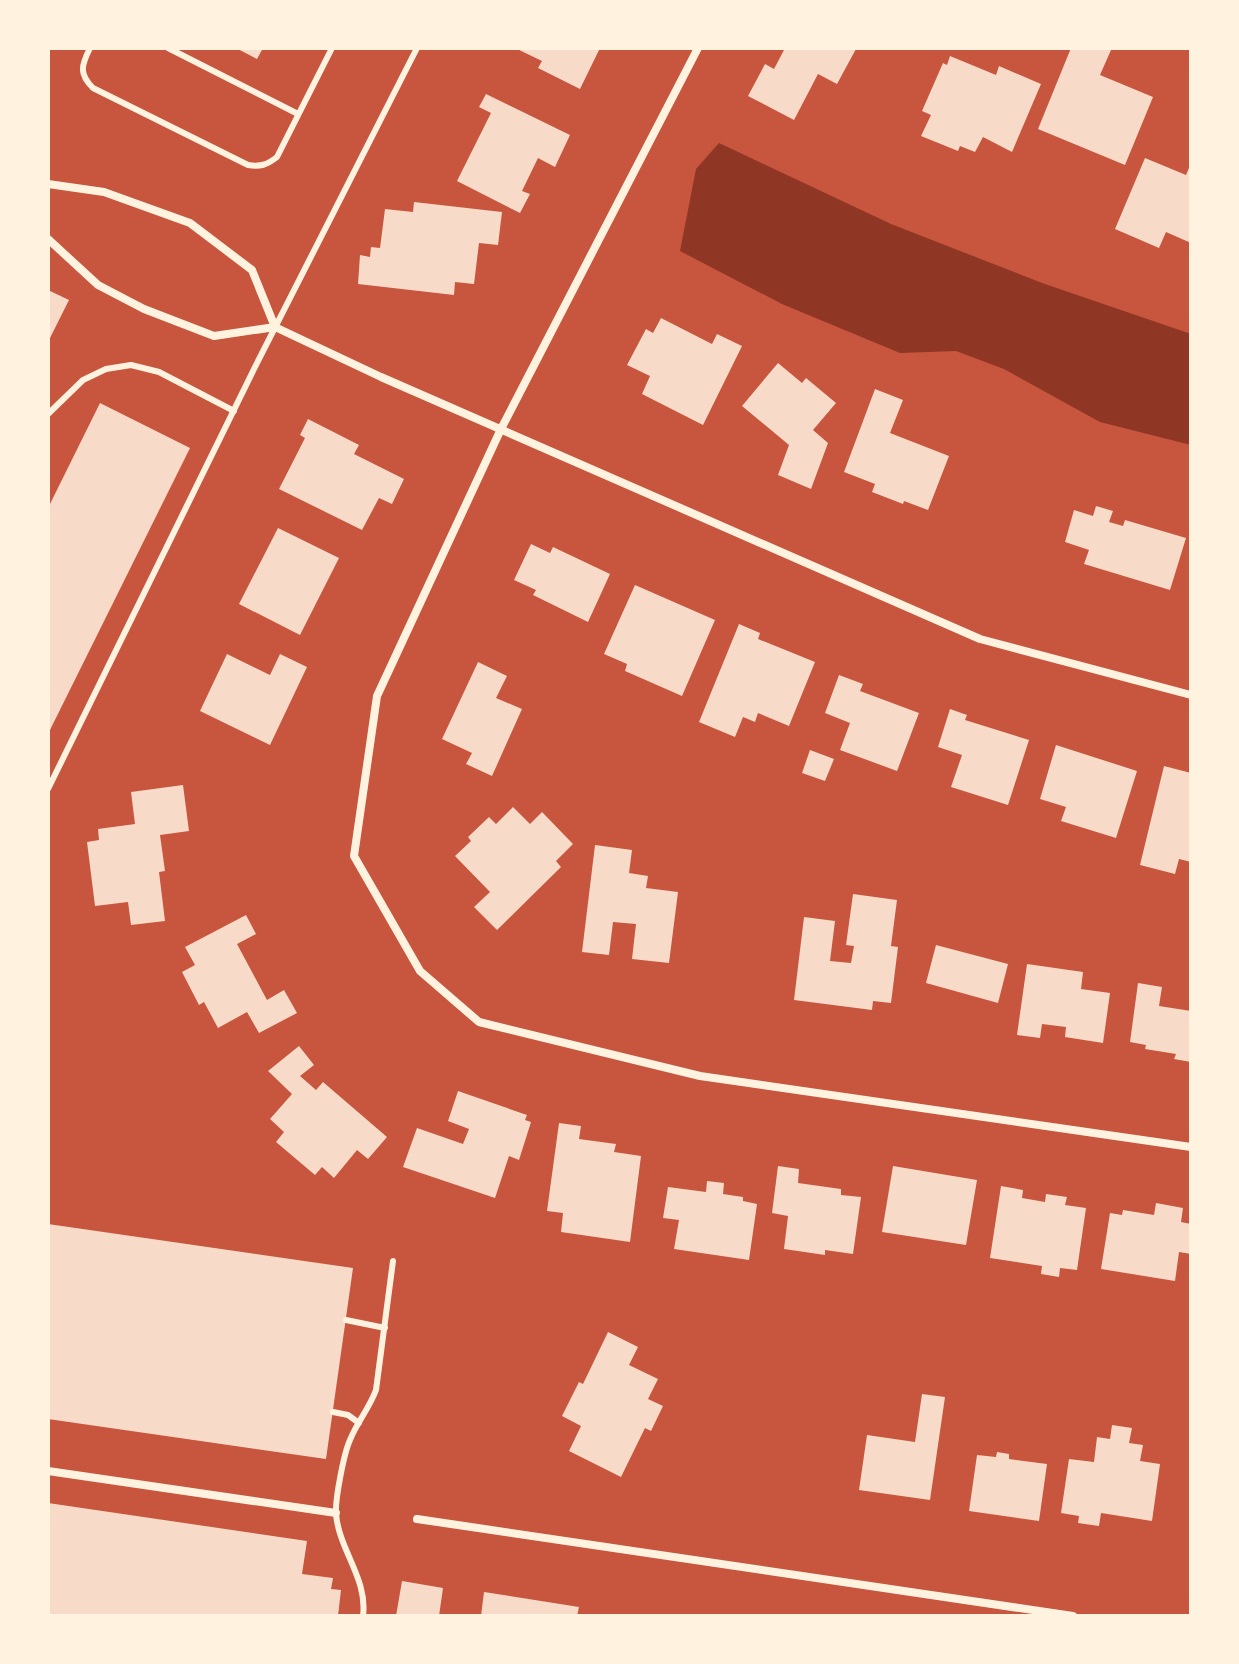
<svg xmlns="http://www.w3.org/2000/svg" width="1239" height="1664" font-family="Mulish,sans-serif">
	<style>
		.water { fill: #8f3625 }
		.building { fill: #f7dbc8 }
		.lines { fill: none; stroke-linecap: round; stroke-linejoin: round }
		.service { stroke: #fff3e0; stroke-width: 6 }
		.minor { stroke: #fff3e0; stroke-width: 8 }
	</style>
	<rect width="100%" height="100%" fill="#c8553d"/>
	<!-- water -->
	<path class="water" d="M719 143 891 224 1042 283 1191 334V445L1100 422 1004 369 956 351 900 353 782 304 680 251 696 169Z"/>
	<!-- building -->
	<g class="building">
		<path d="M236 48H263L257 59Z"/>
		<path d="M515 48H600L580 89 538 68 542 61Z"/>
		<path d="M785 48 856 49 837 84 818 74 794 120 748 96 765 64 774 69Z"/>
		<path d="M1071 48H1106L1111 50 1100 75 1153 97 1125 165 1038 129Z"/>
		<path d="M950 56 996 75 999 66 1041 84 1012 152 983 137 975 152 960 146 958 151 921 136 931 115 922 111 943 63 947 65Z"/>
		<path d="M486 94 570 135 555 167 538 158 522 191 530 194 520 213 457 181 491 113 479 107Z"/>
		<path d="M1145 158 1186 175 1191 163V243L1166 232 1159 248 1115 229Z"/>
		<path d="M414 202 502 212 498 245 479 243 474 284 455 282 454 295 358 284 360 255 370 257 371 247 380 248 385 209 413 212Z"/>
		<path d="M48 290 69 300 48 342Z"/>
		<path d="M661 318 712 344 717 334 742 346 703 425 642 394 650 376 627 365 646 329 653 333Z"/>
		<path d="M778 363 802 383 806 378 836 403 813 430 828 443 811 489 778 475 789 445 742 406Z"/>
		<path d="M875 389 903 400 890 433 949 456 928 510 904 501 903 504 872 492 875 484 844 472Z"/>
		<path d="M100 403 190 448 48 734V508Z"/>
		<path d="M308 419 359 445 354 454 404 479 392 504 379 498 362 530 279 489 305 438 300 435Z"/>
		<path d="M1096 506 1113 511 1109 522 1123 526 1125 520 1186 538 1170 590 1084 564 1089 550 1065 542 1074 510 1093 516Z"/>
		<path d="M278 528 339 558 300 635 239 604Z"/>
		<path d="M531 544 550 553 553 547 610 574 588 622 533 595 536 590 514 580Z"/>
		<path d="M635 585 715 620 682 696 625 671 627 664 604 654Z"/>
		<path d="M739 624 760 633 758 639 815 662 789 726 758 713 755 722 743 717 735 737 699 722Z"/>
		<path d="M227 654 270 675 280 654 307 667 270 745 200 711Z"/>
		<path d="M478 662 507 676 496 698 522 709 492 776 466 764 472 753 442 739Z"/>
		<path d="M839 675 863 684 860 691 919 713 897 771 840 750 850 723 825 713Z"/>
		<path d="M950 709 967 715 965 720 1029 740 1008 805 951 787 962 755 938 747Z"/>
		<path d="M1056 745 1137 771 1116 838 1061 821 1066 807 1040 799Z"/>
		<path d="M810 750 834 759 825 781 802 773Z"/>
		<path d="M1164 766 1191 773V862L1179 859 1175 874 1140 865Z"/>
		<path d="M183 785 189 831 160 835 165 871 159 872 165 921 131 925 128 902 95 906 87 842 99 840 98 829 135 824 131 792Z"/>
		<path d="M513 807 530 824 542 812 573 844 556 861 561 867 497 930 474 907 490 892 455 856 471 841 468 837 489 817 496 824Z"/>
		<path d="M595 845 632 850 629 873 648 876 646 888 678 892 669 963 632 959 636 924 613 922 609 955 582 952Z"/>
		<path d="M853 894 897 900 891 946 898 947 891 1003 873 1001 872 1010 794 1000 804 917 835 921 830 961 851 963 854 946 846 945Z"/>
		<path d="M246 915 256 934 237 944 267 1000 284 990 297 1013 259 1033 247 1012 218 1028 204 1002 199 1005 182 972 195 965 185 947Z"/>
		<path d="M936 945 1008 964 998 1003 926 983Z"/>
		<path d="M1027 964 1083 972 1081 989 1110 993 1103 1043 1065 1037 1066 1027 1042 1024 1040 1038 1017 1035Z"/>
		<path d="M1138 983 1162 987 1159 1006 1191 1011V1062L1174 1059 1176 1054 1145 1049 1146 1045 1130 1042Z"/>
		<path d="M299 1046 314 1065 300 1076 316 1090 323 1082 387 1137 368 1159 357 1150 334 1178 322 1167 315 1175 276 1142 284 1132 270 1119 292 1094 268 1071Z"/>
		<path d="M458 1091 527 1115 525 1120 531 1122 519 1160 509 1156 495 1198 403 1167 417 1128 463 1144 469 1129 448 1121Z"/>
		<path d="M559 1123 581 1126 579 1139 616 1144 614 1152 641 1156 630 1242 561 1232 563 1213 547 1211Z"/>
		<path d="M778 1166 799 1169 798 1183 841 1189V1195L861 1197 853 1254 825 1250V1255L784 1249 788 1216 772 1213Z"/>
		<path d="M893 1166 977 1180 966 1245 882 1232Z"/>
		<path d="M707 1181 724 1183 723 1194 743 1197V1201L757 1204 749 1260 674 1249 679 1220 663 1218 668 1187 706 1192Z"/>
		<path d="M1001 1186 1023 1190 1022 1198 1045 1202 1046 1194 1067 1197 1065 1205 1086 1208 1077 1270 1060 1268 1059 1277 1041 1274 1042 1266 990 1258Z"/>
		<path d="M1156 1203 1183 1208 1181 1222 1191 1224V1254L1179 1252 1175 1281 1101 1269 1110 1213 1122 1215 1123 1210 1154 1215Z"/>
		<path d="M48 1224 353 1268 326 1459 48 1419Z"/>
		<path d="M608 1332 638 1347 629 1365 658 1379 648 1399 663 1406 651 1431 645 1428 621 1477 569 1451 581 1426 562 1416 579 1382 583 1384Z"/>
		<path d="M922 1394 945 1397 930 1500 859 1490 867 1435 915 1442Z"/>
		<path d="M1112 1425 1132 1428 1129 1443 1143 1445 1140 1461 1160 1464 1152 1521 1101 1513 1099 1526 1078 1523 1079 1516 1061 1513 1069 1459 1094 1462 1097 1437 1110 1439Z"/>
		<path d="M997 1452 1009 1454V1459L1047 1464 1039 1521 969 1511 977 1455 996 1457Z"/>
		<path d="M48 1503 307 1541 302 1574 333 1578 331 1589 341 1590 338 1616H48Z"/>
		<path d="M402 1581 443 1588 439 1616H396Z"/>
		<path d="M484 1592 579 1607 577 1616H481Z"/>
	</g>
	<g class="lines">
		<!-- service -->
		<g class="service">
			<path d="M90 48C81 66 79 74 93 88L248 165C260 167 267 165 277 157L332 48"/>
			<path d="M168 48 298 114"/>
			<path d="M48 414 83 380 106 369 131 365 159 372 234 411"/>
			<path d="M48 789 254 369 417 48"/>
			<path d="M346 1320 385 1328"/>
			<path d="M333 1412 348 1415 359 1423"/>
			<path d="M363 1616C368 1579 339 1550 336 1514 335 1499 344 1453 350 1440 357 1422 369 1409 376 1390L393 1261"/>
		</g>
		<!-- minor -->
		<g class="minor">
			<path d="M698 48 501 429 377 696 354 856 420 971 479 1022 700 1076 1191 1147"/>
			<path d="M48 184 104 192 190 223 252 270 275 327"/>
			<path d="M48 239 98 285 144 309 214 336 275 327 381 377 980 639 1191 695"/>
			<path d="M48 1471 336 1513"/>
			<path d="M417 1519 1073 1616"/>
		</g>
	</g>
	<!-- border -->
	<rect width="1239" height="1664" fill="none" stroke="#fff3e0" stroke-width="100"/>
</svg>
